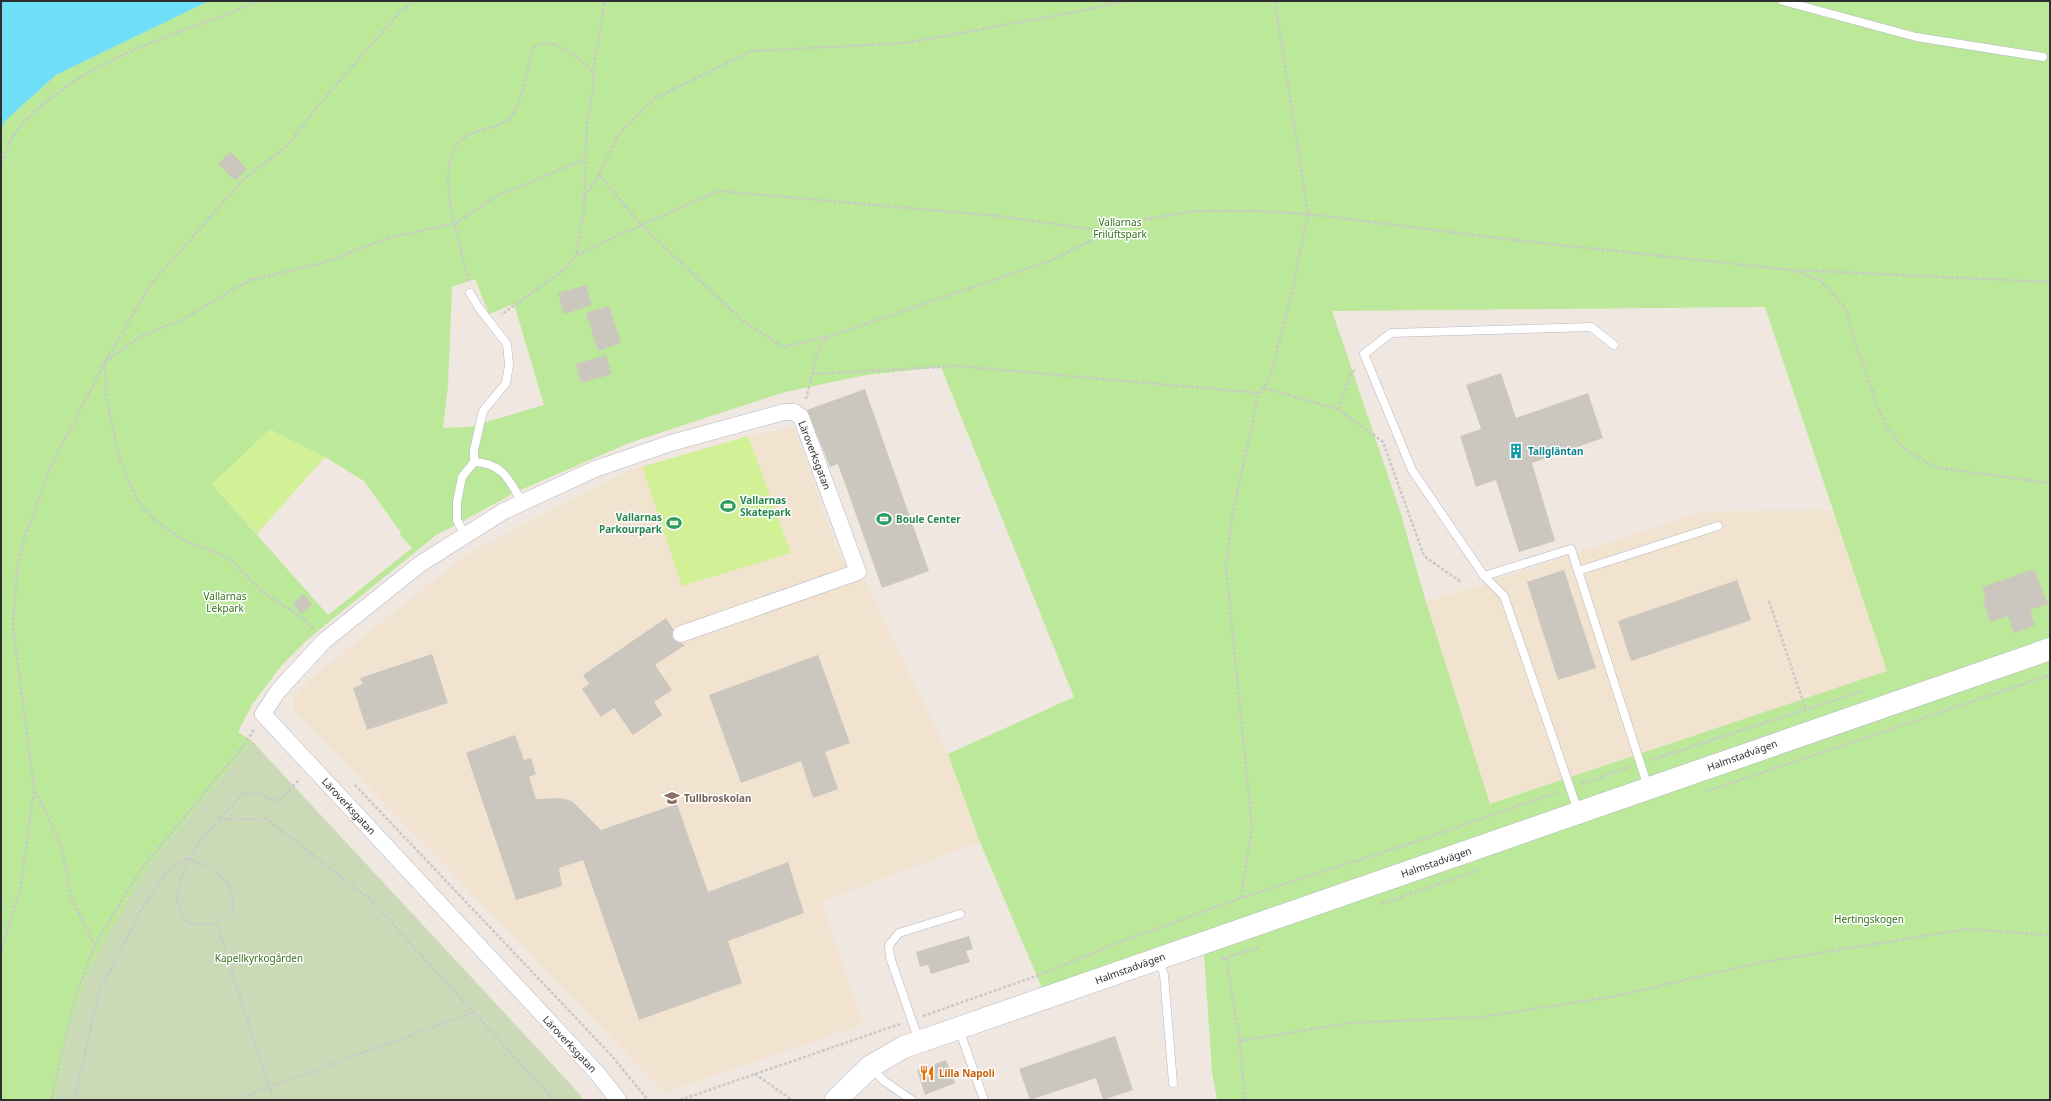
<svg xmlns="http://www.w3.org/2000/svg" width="2051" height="1101" font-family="'Noto Sans',sans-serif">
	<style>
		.education { fill: #f1e3cf }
		.green { fill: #bce89a; fill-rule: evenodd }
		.cemetery { fill: #cbdab6 }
		.pitch { fill: #d2f096 }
		.water { fill: #6edff6 }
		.building { fill: #cbc6be }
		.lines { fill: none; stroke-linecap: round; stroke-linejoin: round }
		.lane-casing { stroke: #b4b8c2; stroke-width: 9 }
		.street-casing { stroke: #b4b8c2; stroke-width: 17 }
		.secondary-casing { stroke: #b4b8c2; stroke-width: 23 }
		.path { stroke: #c9c9c9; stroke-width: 2.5; stroke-dasharray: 3 2; stroke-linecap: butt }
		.lane { stroke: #fff; stroke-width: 8 }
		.street { stroke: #fff; stroke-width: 16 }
		.secondary { stroke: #fff; stroke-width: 22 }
		.labels { text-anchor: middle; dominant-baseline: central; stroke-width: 3; stroke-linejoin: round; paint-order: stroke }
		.park-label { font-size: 10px; fill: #327217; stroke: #fff }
		.culture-label { font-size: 10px; font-weight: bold; fill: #0d838f; stroke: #fff; text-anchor: start }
		.street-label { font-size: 10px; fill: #2e2e2e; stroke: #fff }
		.leisure-label { font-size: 10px; font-weight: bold; fill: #27864d; stroke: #fff; text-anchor: start }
		.education-label { font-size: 10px; font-weight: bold; fill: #785e54; stroke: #fff; text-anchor: start }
		.food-label { font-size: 10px; font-weight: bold; fill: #c56008; stroke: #fff; text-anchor: start }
	</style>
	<rect width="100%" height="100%" fill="#f0e7e0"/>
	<!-- education -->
	<g class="education">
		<path d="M794 427 835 544 852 581 863 577 948 754 980 842 821 902 863 1024 665 1093 294 710V697L308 681 466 555 627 471 748 436Z"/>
		<path d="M1834 510 1887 672 1490 804 1426 602 1706 511Z"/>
	</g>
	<!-- green -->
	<path class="green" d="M209 1H2050V1100H1217L1212 1071 1204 954 1050 1007 980 842 948 754 1074 697 941 367 866 375 785 392 629 443 516 492 435 536 308 639 281 666 252 705 238 732 252 741 146 869 69 1031 55 1100H1V130L6 120 56 75ZM475 279 489 314 514 304 544 405 469 427 443 428 448 386 452 287ZM1765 307 1887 671 1490 804 1426 602 1399 508 1332 311ZM325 457 364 481 401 533 400 535 412 548 328 615 212 484Z"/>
	<!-- cemetery -->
	<path class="cemetery" d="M252 741 552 1064 581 1096 582 1100H55L69 1031 85 979 105 940 146 869Z"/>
	<!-- pitch -->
	<g class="pitch">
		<path d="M270 429 325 457 257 534 212 484Z"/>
		<path d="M748 436 791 553 682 586 642 467Z"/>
	</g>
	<!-- water -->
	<path class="water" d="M1 1H209L56 75 6 120 1 130Z"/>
	<!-- building -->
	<g class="building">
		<path d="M231 152 247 169 235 181 218 163Z"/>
		<path d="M586 285 592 305 564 314 558 293Z"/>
		<path d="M609 306 621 343 598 351 586 313Z"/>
		<path d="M606 355 612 374 581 383 576 364Z"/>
		<path d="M1501 373 1516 418 1588 393 1603 438 1532 463 1555 541 1519 552 1496 480 1476 487 1460 436 1481 429 1466 385Z"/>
		<path d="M865 389 929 571 882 588 838 464 830 467 807 410Z"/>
		<path d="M2034 569 2048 604 2030 610 2035 625 2014 633 2008 616 1990 622 1983 600 1986 599 1982 587Z"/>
		<path d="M1564 570 1596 668 1558 680 1527 582Z"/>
		<path d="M1737 580 1751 620 1631 661 1618 621Z"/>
		<path d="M304 594 312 605 301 614 293 603Z"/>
		<path d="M666 618 673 629 672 637 675 641 685 645 655 665 672 690 654 702 662 715 633 735 614 708 601 717 582 689 589 684 583 675Z"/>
		<path d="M432 654 448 703 367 730 353 688 363 684 360 678Z"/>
		<path d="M818 655 850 743 825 752 838 789 813 798 801 761 741 783 709 695Z"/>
		<path d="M515 735 524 760 531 758 536 774 529 777 536 799 560 798 572 801 601 830 677 804 708 892 788 862 804 913 728 941 742 983 639 1020 583 860 559 868 562 886 516 900 466 753Z"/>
		<path d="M969 936 973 949 966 951 970 962 931 974 928 965 920 967 916 952Z"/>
		<path d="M1115 1036 1133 1090 1103 1100 1096 1078 1030 1100 1019 1069Z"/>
		<path d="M946 1060 955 1083 925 1095 917 1070Z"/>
	</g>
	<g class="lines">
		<!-- lane casing -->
		<g class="lane-casing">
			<g id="lane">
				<path d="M1783 1 1916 37 2043 57"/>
				<path d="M474 462C502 463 509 479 522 502"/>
				<path d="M465 535 457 520V502L462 477 474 462V450L483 411 506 383 509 365 507 344 479 308 470 293"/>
				<path d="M1578 571 1718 526"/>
				<path d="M1484 576 1571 549 1648 787"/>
				<path d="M1578 811 1504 596 1484 576 1412 470 1364 354 1391 333 1591 327 1614 345"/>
				<path d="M1159 959 1164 975 1173 1083"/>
				<path d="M959 1029 984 1100"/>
				<path d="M919 1041 890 957 889 945 899 933 960 914"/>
				<path d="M871 1067 884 1081 912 1100"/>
			</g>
		</g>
		<!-- street casing -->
		<g class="street-casing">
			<path id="street" d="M618 1100 598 1074 263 714 278 691 324 641 420 564 504 511 595 469 671 443 784 412H794L801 417 858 572 681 634"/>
		</g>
		<!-- secondary casing -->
		<g class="secondary-casing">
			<path id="secondary" d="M836 1100 871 1066 904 1047 2050 649"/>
		</g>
		<!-- path -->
		<g class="path">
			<path d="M593 70 605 1"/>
			<path d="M1 163C6 152 11 137 19 128 60 81 119 55 176 33 204 22 232 14 258 1"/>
			<path d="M599 175 641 225 718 191 999 216 1109 232"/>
			<path d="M585 196 599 175 618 135 654 99 751 51 906 43 1076 12 1125 1"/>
			<path d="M577 255 641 225 743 321 783 347 829 336"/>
			<path d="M1796 270 2050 282"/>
			<path d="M468 281C462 244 435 181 456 146 468 125 501 133 513 114 523 99 528 67 533 49 550 31 580 59 593 71V89L587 121 584 211 576 255 566 268 501 315"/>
			<path d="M812 374 958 366 1259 393"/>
			<path d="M1264 388 1338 409 1383 442 1424 556 1461 582"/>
			<path d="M806 399 819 346 830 336 1047 262 1109 232 1140 220 1194 211H1260L1308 214 1514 240 1792 270 1820 280 1846 309 1854 340 1884 423 1902 447 1933 467 2050 483"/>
			<path d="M1338 409 1352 372 1357 369"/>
			<path d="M1769 601 1806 710"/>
			<path d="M313 629 304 619 259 589 229 558 181 539 154 520 136 498 120 460 106 397 105 362 141 336 181 320 250 280 322 263 389 238 456 223 495 197 585 159"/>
			<path d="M1651 760 1862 691"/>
			<path d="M1581 784 1630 767"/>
			<path d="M355 785 611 1055 648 1100"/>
			<path d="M1708 791 2050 675"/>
			<path d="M219 819H266L370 899 554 1100"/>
			<path d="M1241 898 1252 826 1226 568 1233 511 1259 393 1269 381 1292 292 1308 214 1275 1"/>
			<path d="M1381 904 1480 870"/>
			<path d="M95 945 141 869 245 744 255 728"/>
			<path d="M1 951 21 886 34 790"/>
			<path d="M1226 958 1240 1041 1245 1100"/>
			<path d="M1222 959 1259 947"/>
			<path d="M923 1016 1039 975 1120 942 1241 898 1415 842 1558 792"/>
			<path d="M1240 1041 1349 1023 1482 1017 1616 996 1758 963 1967 929 2050 935"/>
			<path d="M755 1074 792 1100"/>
			<path d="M51 1100 76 995 95 945 71 897 61 844 34 788 13 626 17 571 23 542 51 466 105 362 151 284 243 180 287 146 320 103 400 12 415 1"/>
			<path d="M74 1100 100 990 140 912 170 868 188 858C216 870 234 876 233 910L216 923"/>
			<path d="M234 1100 474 1012"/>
			<path d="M274 1100 216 923C198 925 186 928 179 908 175 898 179 886 182 876 195 840 219 819 244 793L258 792 273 801 280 799 300 779"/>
			<path d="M680 1100 900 1024"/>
		</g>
		<!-- lane -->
		<use href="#lane" class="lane"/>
		<!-- street -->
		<use href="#street" class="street"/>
		<!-- secondary -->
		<use href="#secondary" class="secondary"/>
	</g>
	<!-- icons -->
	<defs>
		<g id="building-bare" transform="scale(1.2)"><path d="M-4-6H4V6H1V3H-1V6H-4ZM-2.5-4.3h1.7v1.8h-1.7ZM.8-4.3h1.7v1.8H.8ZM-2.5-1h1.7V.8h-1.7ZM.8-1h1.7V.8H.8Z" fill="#0f9aa8" stroke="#fff" stroke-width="2.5" paint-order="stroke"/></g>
		<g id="stadium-bare" transform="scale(1.2)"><path d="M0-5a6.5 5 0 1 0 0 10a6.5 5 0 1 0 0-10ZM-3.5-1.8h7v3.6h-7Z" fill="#2e9e5b" stroke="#fff" stroke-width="2.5" paint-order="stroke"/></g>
		<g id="school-bare" transform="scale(1.2)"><path d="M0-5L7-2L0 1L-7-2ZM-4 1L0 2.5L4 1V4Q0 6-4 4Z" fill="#8d6e63" stroke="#fff" stroke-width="2.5" paint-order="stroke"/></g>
		<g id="restaurant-bare" transform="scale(1.2)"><path d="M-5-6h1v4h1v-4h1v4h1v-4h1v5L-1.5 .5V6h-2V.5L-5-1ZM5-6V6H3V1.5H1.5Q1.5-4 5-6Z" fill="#e8710a" stroke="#fff" stroke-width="2.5" paint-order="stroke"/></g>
	</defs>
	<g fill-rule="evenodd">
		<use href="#building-bare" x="1516" y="451"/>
		<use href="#stadium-bare" x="728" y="506"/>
		<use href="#stadium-bare" x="884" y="519"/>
		<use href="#stadium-bare" x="674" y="523"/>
		<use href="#school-bare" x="672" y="798"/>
		<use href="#restaurant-bare" x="927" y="1073"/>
	</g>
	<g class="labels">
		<!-- park labels -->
		<g class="park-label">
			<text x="1120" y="222">Vallarnas<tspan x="1120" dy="12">Friluftspark</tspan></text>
			<text x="225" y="596">Vallarnas<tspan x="225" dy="12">Lekpark</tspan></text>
			<text x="1869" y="919">Hertingskogen</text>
			<text x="259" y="958">Kapellkyrkogården</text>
		</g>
		<!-- culture labels -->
		<g class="culture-label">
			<text x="1528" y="451">Tallgläntan</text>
		</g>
		<!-- street labels -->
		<g class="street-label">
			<text transform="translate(815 455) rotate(69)">Läroverksgatan</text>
			<text transform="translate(1742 755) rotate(-20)">Halmstadvägen</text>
			<text transform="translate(349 806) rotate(47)">Läroverksgatan</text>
			<text transform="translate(1436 862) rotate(-19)">Halmstadvägen</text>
			<text transform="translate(1130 968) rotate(-20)">Halmstadvägen</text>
			<text transform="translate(570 1044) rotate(47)">Läroverksgatan</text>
		</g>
		<!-- leisure labels -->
		<g class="leisure-label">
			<text x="740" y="500">Vallarnas<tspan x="740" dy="12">Skatepark</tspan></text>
			<text x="662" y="517" text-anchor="end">Vallarnas<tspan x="662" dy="12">Parkourpark</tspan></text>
			<text x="896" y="519">Boule Center</text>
		</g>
		<!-- education labels -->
		<g class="education-label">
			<text x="684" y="798">Tullbroskolan</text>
		</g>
		<!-- food labels -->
		<g class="food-label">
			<text x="939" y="1073">Lilla Napoli</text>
		</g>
	</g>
	<!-- border -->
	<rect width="2051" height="1101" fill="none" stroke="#2e2e2e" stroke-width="4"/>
</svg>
